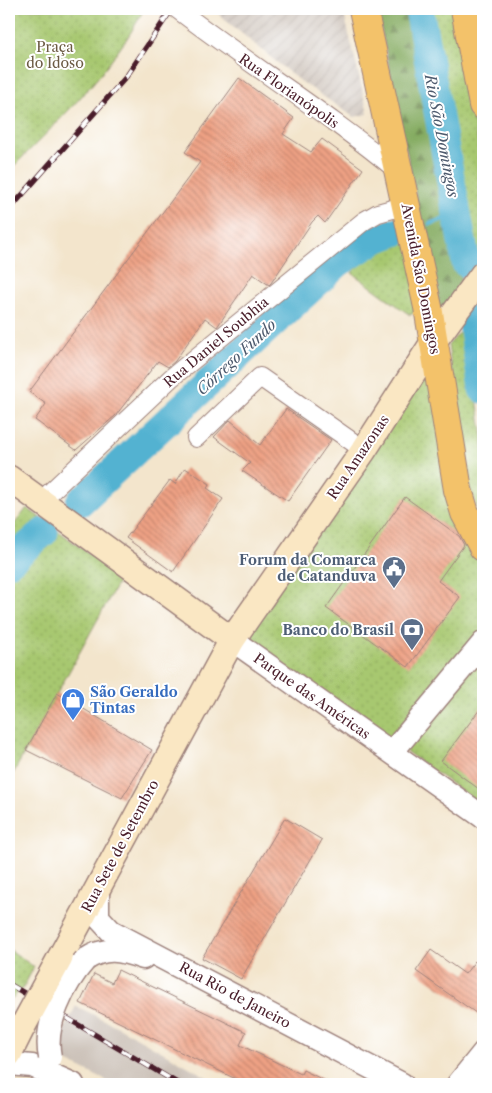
<svg xmlns="http://www.w3.org/2000/svg" width="492" height="1093" font-family="'Libre Caslon Text',serif">
	<style>
		.industrial { fill: url(#industrial-furrows) }
		.railway { fill: #ccc2b9 }
		.green { fill: url(#green-dots); stroke: #78744e }
		.forest { fill: url(#forest-firs); stroke: #686646 }
		.lines { fill: none; stroke-linecap: round; stroke-linejoin: round }
		.stream { stroke: #52b2d1; stroke-width: 5 }
		.river { stroke: #52b2d1; stroke-width: 29 }
		.building { fill: url(#building-back-hatch) }
		.minor-casing { stroke: #9e827c; stroke-width: 20 }
		.tertiary-casing { stroke: #9e827c; stroke-width: 25 }
		.secondary-casing { stroke: #9e827c; stroke-width: 28 }
		.primary-casing { stroke: #9e827c; stroke-width: 30 }
		.minor { stroke: #fff; stroke-width: 18 }
		.tertiary { stroke: #fff; stroke-width: 22 }
		.secondary { stroke: #fae7c3; stroke-width: 25 }
		.primary { stroke: #f3c26a; stroke-width: 28 }
		.rail-casing { stroke: #4a1f2b; stroke-width: 5.5 }
		.rail { stroke: #fff; stroke-width: 4; stroke-dasharray: 11; stroke-linecap: butt }
		.tertiary-bridge-casing { stroke: #9e827c; stroke-width: 25; stroke-linecap: butt }
		.secondary-bridge-casing { stroke: #9e827c; stroke-width: 28; stroke-linecap: butt }
		.tertiary-bridge { stroke: #fff; stroke-width: 22 }
		.secondary-bridge { stroke: #fae7c3; stroke-width: 25 }
		.labels { text-anchor: middle; dominant-baseline: central; stroke-width: 4; stroke-linejoin: round; paint-order: stroke }
		.park-label { font-size: 14px; fill: #6b5a43; stroke: #fff }
		.street-label { font-size: 14px; fill: #4a1f2b; stroke: #fff }
		.service-label { font-size: 14px; font-weight: bold; fill: #4e5e75; stroke: #fff; text-anchor: end }
		.shop-label { font-size: 14px; font-weight: bold; fill: #366cbe; stroke: #fff; text-anchor: start }
		.water-label { font-size: 15px; font-style: italic; fill: #4d5a6d; stroke: #fff }
	</style>
	<defs>
		<pattern id="industrial-furrows" width="10" height="10" patternUnits="userSpaceOnUse" patternTransform="scale(1.25)"><rect width="10" height="10" fill="#ccc2b9"/><path d="M-1 1l2-2M0 10L10 0M9 11l2-2" fill="none" stroke="#b1a69f"/></pattern>
		<pattern id="green-dots" width="8" height="8" patternUnits="userSpaceOnUse" patternTransform="scale(1.25)"><rect width="8" height="8" fill="#a7c870"/><path d="M2 2h.1M6 6h.1" fill="none" stroke="#91ab61" stroke-width="1.8" stroke-linecap="round"/></pattern>
		<pattern id="forest-firs" width="22" height="20" patternUnits="userSpaceOnUse" patternTransform="scale(1.25)"><rect width="22" height="20" fill="#85ac62"/><path d="M5 1l3.5 6h-7zM16 11l3.5 6h-7z" fill="#6f8b51"/></pattern>
		<pattern id="building-back-hatch" width="6" height="6" patternUnits="userSpaceOnUse" patternTransform="scale(1.25)"><rect width="6" height="6" fill="#eea184"/><path d="M-1 5l2 2M0 0l6 6M5-1l2 2" fill="none" stroke="#c3836c"/></pattern>
	</defs>
	<rect width="100%" height="100%" fill="#fff"/>
	<filter id="ink" filterUnits="userSpaceOnUse"><feTurbulence type="fractalNoise" baseFrequency=".02" numOctaves="2"/><feDisplacementMap in="SourceGraphic" scale="10" xChannelSelector="R" yChannelSelector="G"/><feConvolveMatrix kernelMatrix="1 2 1 2 8 2 1 2 1" color-interpolation-filters="sRGB"/></filter>
	<filter id="wash" filterUnits="userSpaceOnUse"><feTurbulence type="fractalNoise" baseFrequency=".0096" numOctaves="4" result="noise"/><feDisplacementMap in="SourceGraphic" scale="20" xChannelSelector="R" yChannelSelector="G"/><feGaussianBlur stdDeviation="1.12" result="paint"/><feColorMatrix in="noise" values="0 0 0 0 0 0 0 0 0 0 0 0 0 0 0 0 0 1.4 0 .05"/><feComposite in="paint" operator="in"/></filter>
	<g filter="url(#wash)">
		<rect width="100%" height="100%" fill="#f3e5cc"/>
		<!-- industrial -->
		<path class="industrial" d="M212 9H343L368 114 354 117 296 78Z"/>
		<!-- railway -->
		<path class="railway" d="M76 1006 120 1028 219 1084H113L64 1060 58 1048 62 1033Z"/>
		<!-- green -->
		<g class="green">
			<path d="M9 9H144C112 72 58 121 9 171Z"/>
			<path d="M426 9H453L483 170V252L474 266Z"/>
			<path d="M399 241H411L426 307 410 315 352 273 363 260Z"/>
			<path d="M466 326 483 438V525L469 486 448 345Z"/>
			<path d="M429 367 470 545 483 564V806L246 638Z"/>
			<path d="M27 508 121 577 9 781V531Z"/>
			<path d="M9 949 34 967 23 988 11 999 9 998Z"/>
		</g>
		<!-- forest -->
		<path class="forest" d="M377 9H409L462 284 440 312Z"/>
		<g class="lines">
			<!-- stream -->
			<path class="stream" d="M430 224 456 214"/>
			<!-- river -->
			<g class="river">
				<path d="M419 9 466 263"/>
				<path d="M472 318 483 389"/>
				<path d="M80 502 338 263 374 240 403 229"/>
				<path d="M9 562 44 532"/>
			</g>
		</g>
		<g id="blocks">
			<!-- building -->
			<g class="building">
				<path d="M239 78 294 118 283 134 311 152 322 139 363 169 325 223 318 216 312 222 271 283 269 285 253 274 217 327 205 318 175 361 168 367 158 361 116 415 76 450 35 420 46 404 29 392 200 162 185 152Z"/>
				<path d="M286 409 331 440 288 501 242 471 250 463 214 437 230 420 260 445Z"/>
				<path d="M185 468 210 484 207 488 223 499 173 572 126 538 170 480 175 484Z"/>
				<path d="M405 497 459 536 464 545 438 581 460 597 408 667 326 608Z"/>
				<path d="M57 693 152 750 122 798 26 750Z"/>
				<path d="M483 705V792L441 761Z"/>
				<path d="M285 818 322 840 241 979 202 958Z"/>
				<path d="M431 950 465 974 475 961 483 966V1018L416 971Z"/>
				<path d="M118 970 246 1032 240 1045 301 1074 303 1070 332 1084H246L80 1003 94 974 112 983Z"/>
			</g>
		</g>
	</g>
	<g filter="url(#ink)">
		<use href="#blocks" fill-opacity="0" stroke="#9e827c" stroke-width="1"/>
		<g class="lines">
			<!-- minor casing -->
			<g class="minor-casing">
				<g id="minor">
					<path d="M177 9C250 65 329 114 400 173"/>
					<path d="M196 438 260 377 364 450"/>
					<path d="M41 501 171 378 364 221 378 213 407 205"/>
				</g>
			</g>
			<!-- tertiary casing -->
			<g class="tertiary-casing">
				<g id="tertiary">
					<path d="M232 640 483 817"/>
					<path d="M393 751 483 643"/>
					<path d="M98 887V917L111 931 402 1084"/>
					<path d="M85 960C105 946 121 950 143 958"/>
					<path d="M9 1064 32 1066 73 1084"/>
					<path d="M458 1084 483 1053"/>
				</g>
			</g>
			<!-- secondary casing -->
			<g class="secondary-casing">
				<g id="secondary">
					<path d="M9 478 232 640"/>
					<path d="M60 958 232 640 364 450 434 341 483 274"/>
					<path d="M9 1054 23 1026"/>
				</g>
			</g>
			<!-- primary casing -->
			<g class="primary-casing">
				<g id="primary">
					<path d="M363 9 428 307 458 490 465 513 483 547"/>
					<path d="M465 9 483 105"/>
				</g>
			</g>
			<!-- minor -->
			<use href="#minor" class="minor"/>
			<!-- tertiary -->
			<use href="#tertiary" class="tertiary"/>
			<!-- secondary -->
			<use href="#secondary" class="secondary"/>
			<!-- primary -->
			<use href="#primary" class="primary"/>
			<!-- rail casing -->
			<g class="rail-casing">
				<g id="rail">
					<path d="M9 210 126 77 172 9"/>
					<path d="M9 984 26 994"/>
					<path d="M65 1017 179 1084"/>
				</g>
			</g>
			<!-- rail -->
			<use href="#rail" class="rail"/>
			<!-- tertiary-bridge casing -->
			<g class="tertiary-bridge-casing">
				<path id="tertiary-bridge" d="M50 1057C43 1025 64 984 85 960"/>
			</g>
			<!-- secondary-bridge casing -->
			<g class="secondary-bridge-casing">
				<path id="secondary-bridge" d="M23 1026 60 958"/>
			</g>
			<!-- tertiary-bridge -->
			<use href="#tertiary-bridge" class="tertiary-bridge"/>
			<!-- secondary-bridge -->
			<use href="#secondary-bridge" class="secondary-bridge"/>
		</g>
	</g>
	<!-- icons -->
	<defs>
		<g id="civic-pin" transform="scale(1.25)"><path d="M0 17L-7.5 6A9.5 9.5 0 1 1 7.5 6Z" fill="#5c6f8a" stroke="#fff"/><path d="M-.6-6.5H3V-4.5H.6V-3L4-1V1h2V6H-6V1h2V-1L-.6-3ZM-1.2 2.5V6h2.4V2.5Z" fill="#fff"/></g>
		<g id="bank-pin" transform="scale(1.25)"><path d="M0 17L-7.5 6A9.5 9.5 0 1 1 7.5 6Z" fill="#5c6f8a" stroke="#fff"/><path d="M-6-4H6V4H-6ZM0-2.3a2.3 2.3 0 1 0 0 4.6a2.3 2.3 0 1 0 0-4.6Z" fill="#fff"/></g>
		<g id="shop-pin" transform="scale(1.25)"><path d="M0 17L-7.5 6A9.5 9.5 0 1 1 7.5 6Z" fill="#3f7fe0" stroke="#fff"/><path d="M-5-2.5h2.3a2.7 3.5 0 0 1 5.4 0H5L5.5 6h-11ZM-1.5-2.5h3a1.5 2.3 0 0 0-3 0Z" fill="#fff"/></g>
	</defs>
	<g fill-rule="evenodd">
		<use href="#civic-pin" x="394" y="568"/>
		<use href="#bank-pin" x="412" y="630"/>
		<use href="#shop-pin" x="73" y="700"/>
	</g>
	<g class="labels">
		<!-- park labels -->
		<g class="park-label">
			<text x="55" y="47">Praça<tspan x="55" dy="16">do Idoso</tspan></text>
		</g>
		<!-- street labels -->
		<g class="street-label">
			<text transform="translate(289 91) rotate(35)">Rua Florianópolis</text>
			<text transform="translate(421 279) rotate(79)">Avenida São Domingos</text>
			<text transform="translate(216 342) rotate(-40)">Rua Daniel Soubhia</text>
			<text transform="translate(358 457) rotate(-56)">Rua Amazonas</text>
			<text transform="translate(312 696) rotate(35)">Parque das Américas</text>
			<text transform="translate(120 846) rotate(-62)">Rua Sete de Setembro</text>
			<text transform="translate(235 995) rotate(28)">Rua Rio de Janeiro</text>
		</g>
		<!-- service labels -->
		<g class="service-label">
			<text x="376" y="560">Forum da Comarca<tspan x="376" dy="16">de Catanduva</tspan></text>
			<text x="394" y="630">Banco do Brasil</text>
		</g>
		<!-- shop labels -->
		<g class="shop-label">
			<text x="90" y="692">São Geraldo<tspan x="90" dy="16">Tintas</tspan></text>
		</g>
		<!-- water labels -->
		<g class="water-label">
			<text transform="translate(442 136) rotate(79)">Rio São Domingos</text>
			<text transform="translate(236 357) rotate(-43)">Córrego Fundo</text>
		</g>
	</g>
	<!-- margin -->
	<rect width="492" height="1093" fill="none" stroke="#fff" stroke-width="30"/>
</svg>
